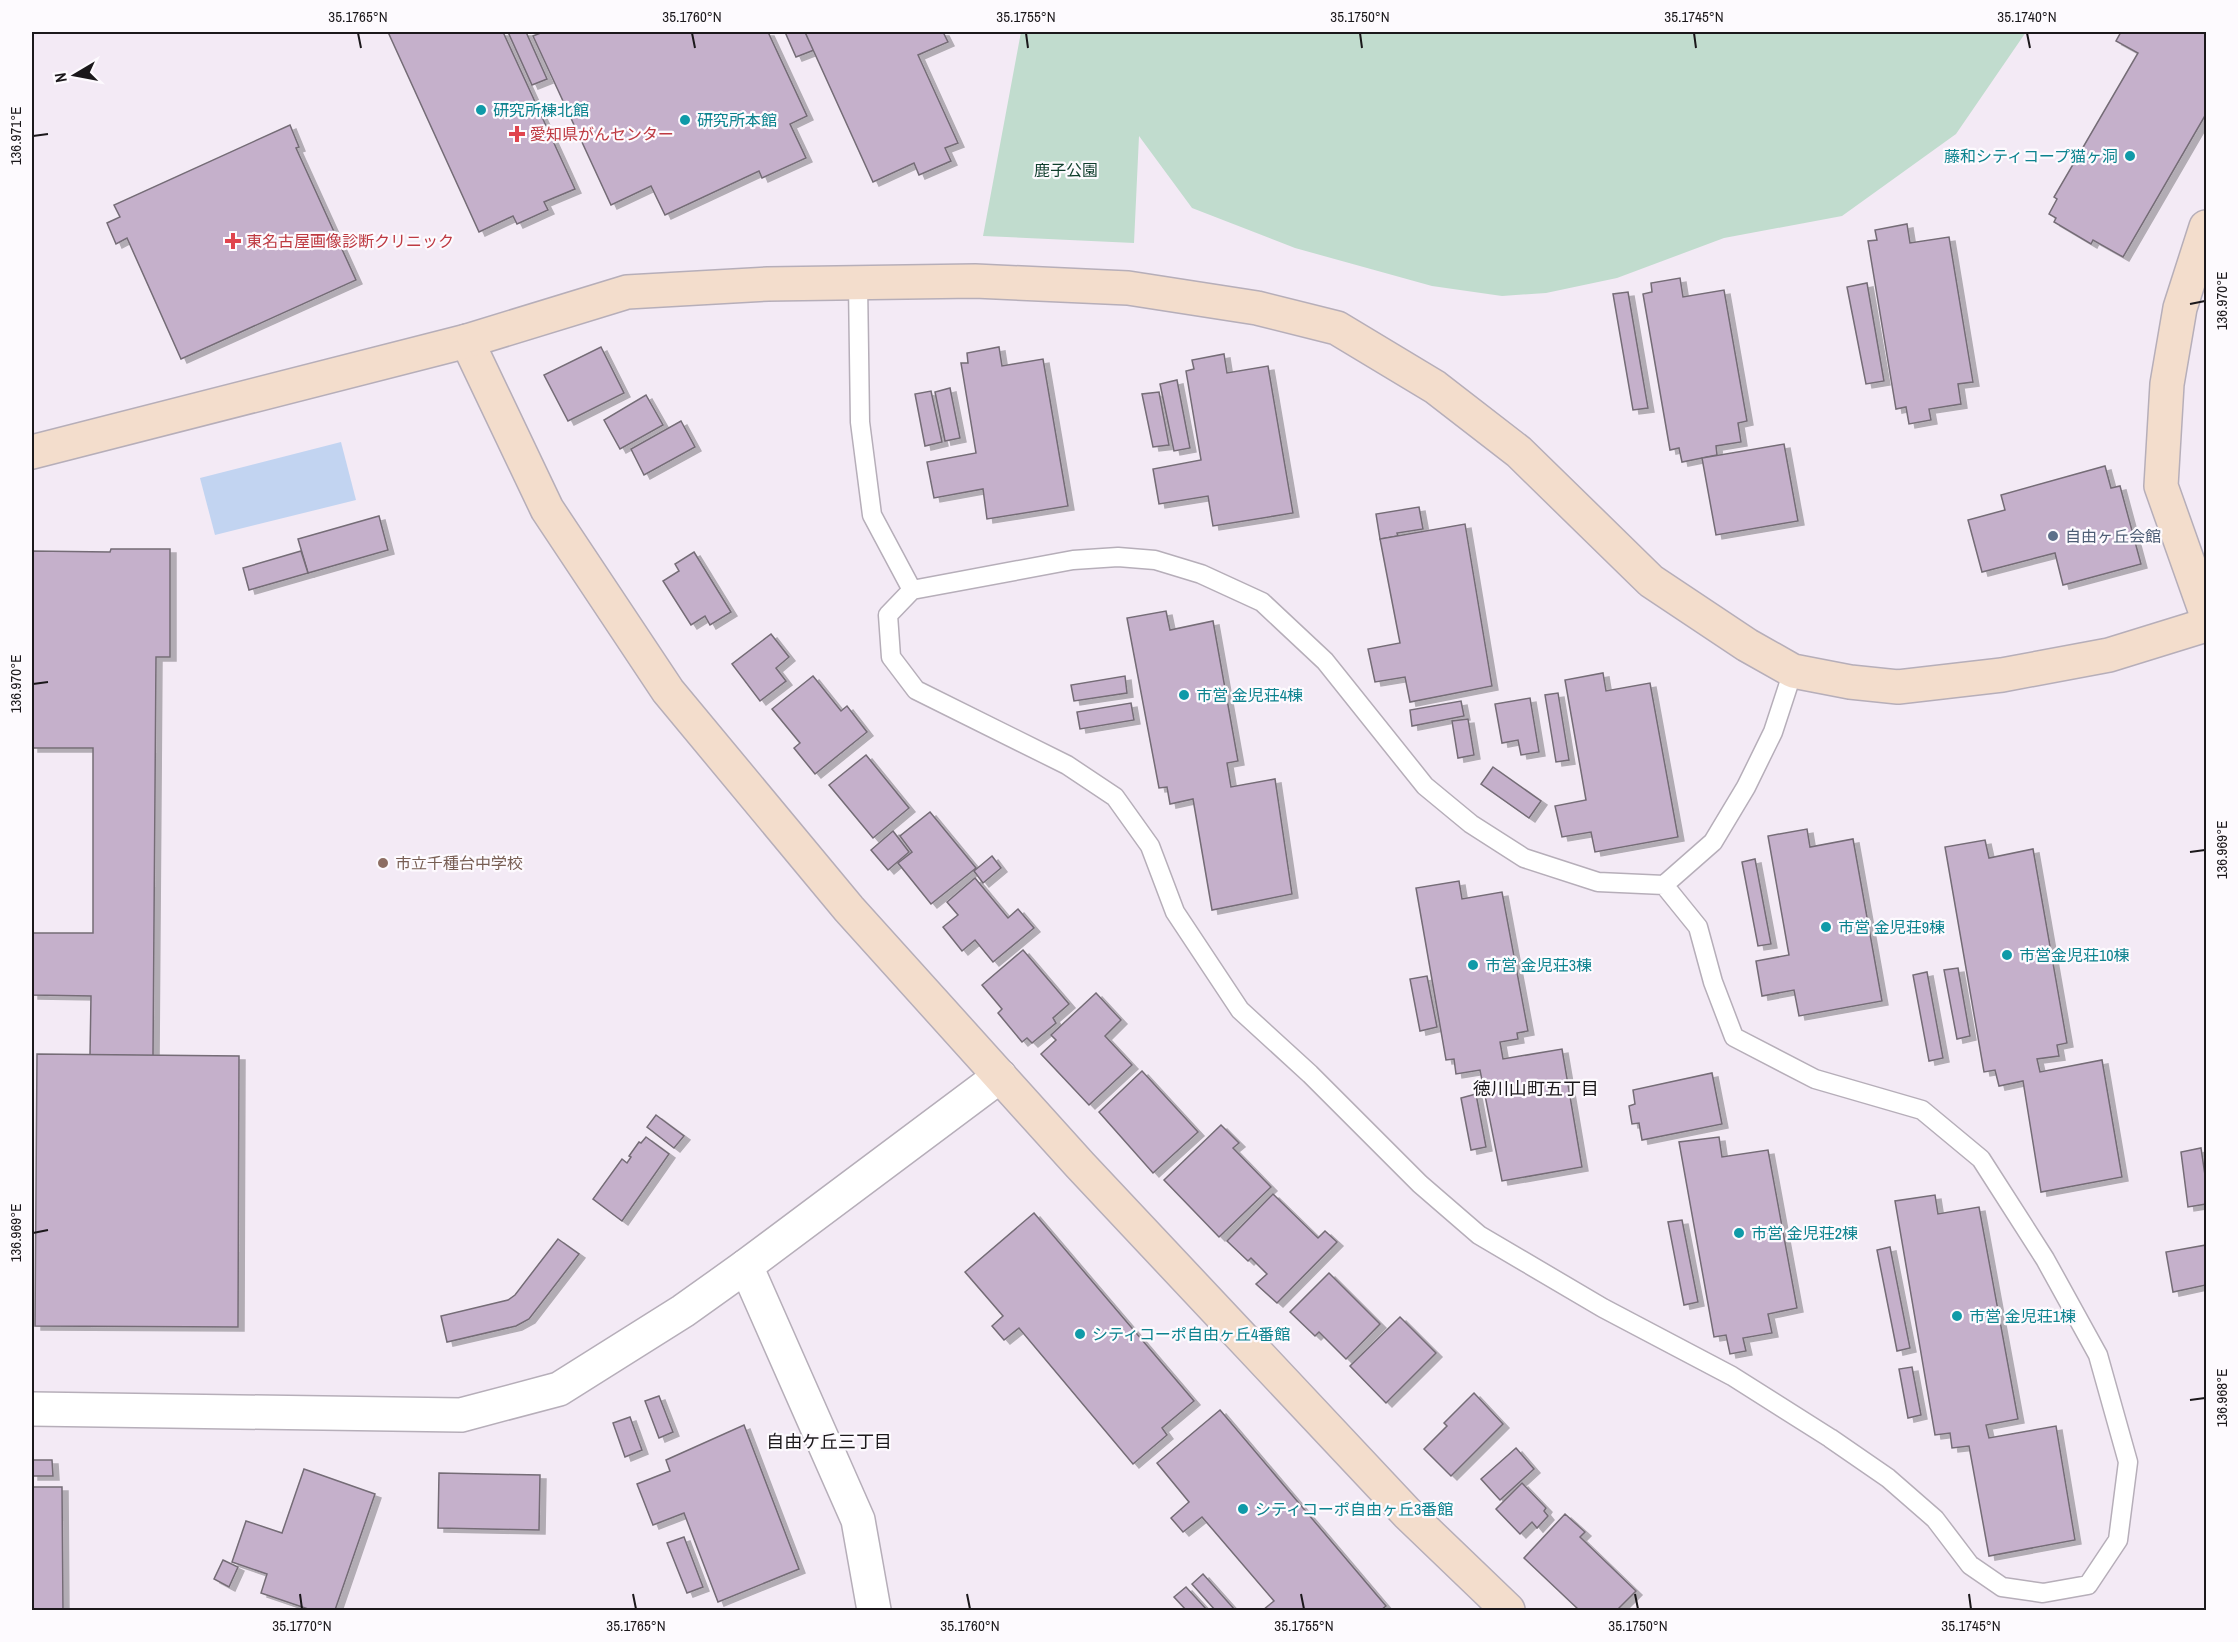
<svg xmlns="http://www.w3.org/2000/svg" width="2238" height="1642" font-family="'Archivo Narrow','Noto Sans JP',sans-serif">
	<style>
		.green { fill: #c1dcce }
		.water { fill: #c2d4f1 }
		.building { fill: #c5b0cb; stroke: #746c76; stroke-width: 1.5; filter: url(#shadow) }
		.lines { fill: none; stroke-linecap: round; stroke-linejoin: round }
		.lane-casing { stroke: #b6aeb9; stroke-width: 21 }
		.street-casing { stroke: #b6aeb9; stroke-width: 36 }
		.secondary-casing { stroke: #b6aeb9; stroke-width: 36 }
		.lane { stroke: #fff; stroke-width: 18 }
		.street { stroke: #fff; stroke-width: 33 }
		.secondary { stroke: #f3ddcc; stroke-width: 33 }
		.ticks { fill: none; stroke: #1b181b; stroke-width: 2 }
		.culture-dot { fill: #0f9aa8; stroke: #fdfafe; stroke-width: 2 }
		.health-dot { fill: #e0444e; stroke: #fdfafe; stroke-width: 2 }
		.service-dot { fill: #5c6f8a; stroke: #fdfafe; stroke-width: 2 }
		.education-dot { fill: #8d6e63; stroke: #fdfafe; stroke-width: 2 }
		.labels { text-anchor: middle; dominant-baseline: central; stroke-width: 4.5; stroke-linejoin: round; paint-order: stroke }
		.culture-label { font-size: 16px; fill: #0d838f; stroke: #fdfafe; text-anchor: start }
		.health-label { font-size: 16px; fill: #be3a42; stroke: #fdfafe; text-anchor: start }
		.park-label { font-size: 16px; fill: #0f3e2c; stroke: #fdfafe }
		.service-label { font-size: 16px; fill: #4e5e75; stroke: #fdfafe; text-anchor: start }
		.education-label { font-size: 16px; fill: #785e54; stroke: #fdfafe; text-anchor: start }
		.neighbourhood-label { font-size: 18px; fill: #1b181b; stroke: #fdfafe }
		.neatline { fill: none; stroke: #1b181b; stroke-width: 2 }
		.ticks-label { font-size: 15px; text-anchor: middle; fill: #1b181b }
	</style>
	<defs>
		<filter id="shadow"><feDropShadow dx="6" dy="4" stdDeviation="0" flood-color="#0004"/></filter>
	</defs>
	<rect width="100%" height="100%" fill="#f3eaf5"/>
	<!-- green -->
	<path class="green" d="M1021 32H2026L1956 134 1842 216 1724 238 1617 278 1546 293 1502 296 1432 286 1295 248 1192 208 1139 136 1134 243 983 236Z"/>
	<!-- water -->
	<path class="water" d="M341 442 356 500 215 535 200 478Z"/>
	<!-- building -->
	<g class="building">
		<path d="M388 32H503L575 189 544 202 548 210 517 224 513 216 479 232Z"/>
		<path d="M508 32H526L547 79 532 85Z"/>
		<path d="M543 32H768L807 116 790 124 806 158 762 178 759 171 665 215 651 186 611 205 533 36Z"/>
		<path d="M785 32H805L814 50 796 57Z"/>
		<path d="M805 32H943L948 42 918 55 958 143 945 148 951 161 919 175 914 163 873 182Z"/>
		<path d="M2121 32H2206V114L2123 257 2093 240 2091 244 2054 222 2056 218 2049 214 2057 199 2054 197 2138 53 2116 41Z"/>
		<path d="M290 125 299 147 296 148 356 280 181 359 127 238 116 244 107 223 120 217 114 205Z"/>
		<path d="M1907 224 1910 243 1949 237 1973 382 1958 384 1961 404 1929 409 1931 420 1909 424 1906 407 1896 409 1868 241 1877 240 1875 230Z"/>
		<path d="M1680 278 1683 297 1724 290 1747 421 1738 423 1741 442 1716 446 1717 455 1682 462 1679 448 1670 450 1643 294 1652 292 1651 283Z"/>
		<path d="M1867 283 1884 381 1866 384 1847 287Z"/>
		<path d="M1628 292 1648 408 1633 410 1613 294Z"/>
		<path d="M601 347 624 393 568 421 544 375Z"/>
		<path d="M999 347 1002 366 1043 359 1068 506 987 519 983 489 934 498 927 462 976 453 961 363H968L967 353Z"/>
		<path d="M1224 354 1227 373 1268 366 1293 513 1213 526 1208 496 1159 504 1153 469 1201 460 1186 371 1194 369 1192 360Z"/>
		<path d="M1177 380 1190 448 1174 451 1160 384Z"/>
		<path d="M950 388 960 438 945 441 935 392Z"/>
		<path d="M931 391 942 442 925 446 915 394Z"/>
		<path d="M1159 392 1169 445 1153 447 1142 394Z"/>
		<path d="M646 395 663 425 620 449 604 420Z"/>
		<path d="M681 421 695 447 644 475 631 449Z"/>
		<path d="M1784 444 1798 521 1716 535 1702 458Z"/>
		<path d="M2105 466 2111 488 2120 486 2141 564 2063 585 2055 553 1982 572 1968 520 2005 510 2001 495Z"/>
		<path d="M1419 507 1423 529 1397 533 1398 536 1380 539 1376 514Z"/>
		<path d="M379 516 388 550 308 573 298 539Z"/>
		<path d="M1465 524 1492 686 1410 702 1405 677 1375 682 1368 649 1400 643 1380 539Z"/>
		<path d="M111 549H170V657H156L153 1056 90 1055 91 996 32 995V933H93V748H32V551L110 552Z"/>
		<path d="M301 551 308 573 249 590 243 568Z"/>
		<path d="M694 552 731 612 710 625 705 616 691 625 663 581 679 571 675 564Z"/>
		<path d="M1166 611 1170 630 1213 621 1238 761 1227 763 1231 787 1275 779 1292 894 1212 910 1193 799 1170 804 1167 787 1159 788 1127 618Z"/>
		<path d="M771 634 789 657 776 668 786 681 760 701 732 664Z"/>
		<path d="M1603 673 1606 691 1650 683 1678 837 1595 852 1591 832 1562 837 1555 806 1586 800 1565 680Z"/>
		<path d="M813 676 841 711 847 706 867 732 815 774 794 748 800 743 772 709Z"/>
		<path d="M1125 676 1127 693 1074 701 1071 685Z"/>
		<path d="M1558 693 1569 760 1556 762 1545 695Z"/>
		<path d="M1530 698 1539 752 1521 755 1518 740 1502 743 1495 704Z"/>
		<path d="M1461 701 1464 716 1412 726 1410 710Z"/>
		<path d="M1131 703 1134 720 1080 729 1077 712Z"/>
		<path d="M1468 719 1474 755 1458 758 1452 721Z"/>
		<path d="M866 755 909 808 873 838 829 785Z"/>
		<path d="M1493 767 1541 801 1529 818 1481 784Z"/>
		<path d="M930 812 976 868 931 904 898 863 912 852 900 836Z"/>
		<path d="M1807 829 1810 847 1853 839 1882 1001 1799 1016 1794 990 1762 996 1756 961 1789 955 1768 836Z"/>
		<path d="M893 831 909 852 888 870 871 850Z"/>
		<path d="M1985 840 1989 858 2033 849 2067 1043 2057 1045 2059 1056 2037 1059 2040 1072 2102 1060 2122 1177 2041 1192 2023 1081 1999 1086 1995 1070 1984 1072 1945 847Z"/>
		<path d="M992 856 1001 868 983 883 974 871Z"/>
		<path d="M1755 859 1771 944 1758 946 1742 862Z"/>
		<path d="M975 878 1008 918 1018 909 1034 928 993 962 975 940 962 951 943 927 958 915 947 902Z"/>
		<path d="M1459 881 1462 899 1502 892 1528 1031 1517 1033 1518 1039 1500 1042 1503 1059 1562 1049 1582 1167 1502 1181 1480 1070 1456 1074 1454 1059 1446 1060 1416 888Z"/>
		<path d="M1023 950 1069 1004 1053 1018 1056 1023 1032 1043 1027 1038 1022 1042 998 1013 1002 1009 982 985Z"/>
		<path d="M1958 968 1970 1036 1957 1039 1944 970Z"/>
		<path d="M1927 972 1943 1058 1929 1061 1913 975Z"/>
		<path d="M1427 976 1437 1027 1420 1031 1410 979Z"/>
		<path d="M1096 993 1121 1020 1105 1036 1132 1065 1089 1105 1041 1054 1056 1040 1051 1035Z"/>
		<path d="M37 1054 239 1056 238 1327 35 1326Z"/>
		<path d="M1142 1071 1198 1132 1153 1173 1099 1112Z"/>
		<path d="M1712 1073 1722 1124 1642 1140 1639 1123 1632 1124 1629 1106 1635 1104 1633 1090Z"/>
		<path d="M1476 1094 1486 1147 1471 1150 1461 1098Z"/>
		<path d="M656 1115 684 1136 674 1148 647 1127Z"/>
		<path d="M1221 1125 1239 1143 1233 1148 1271 1187 1219 1237 1164 1180Z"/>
		<path d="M646 1137 669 1154 622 1221 593 1199 622 1159 627 1163 631 1157 629 1156 639 1142 641 1143Z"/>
		<path d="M1719 1137 1722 1157 1768 1150 1797 1308 1768 1314 1772 1333 1743 1338 1746 1351 1730 1354 1726 1335 1714 1337 1679 1142Z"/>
		<path d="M2201 1148 2206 1182V1204L2188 1207 2181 1152Z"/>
		<path d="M1273 1194 1318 1238 1325 1231 1337 1242 1277 1303 1256 1284 1267 1274 1251 1258 1248 1261 1227 1241Z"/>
		<path d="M1935 1195 1938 1214 1979 1207 2018 1419 1986 1425 1989 1438 2056 1426 2075 1540 1989 1556 1969 1446 1952 1448 1950 1433 1935 1435 1895 1201Z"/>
		<path d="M1034 1213 1194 1401 1162 1428 1167 1435 1133 1464 1019 1328 1004 1340 992 1326 1003 1316 965 1272Z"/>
		<path d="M1682 1220 1698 1302 1684 1305 1668 1222Z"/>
		<path d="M558 1239 579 1254 529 1319 516 1326 447 1342 441 1316 508 1300 515 1295Z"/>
		<path d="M2206 1245V1285L2173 1292 2166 1252Z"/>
		<path d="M1890 1247 1910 1348 1897 1351 1877 1250Z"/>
		<path d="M1329 1273 1380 1324 1346 1359 1319 1332 1315 1336 1290 1312Z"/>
		<path d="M1400 1317 1436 1353 1386 1403 1350 1366Z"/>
		<path d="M1912 1367 1921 1415 1908 1418 1899 1369Z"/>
		<path d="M1474 1393 1503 1424 1451 1476 1424 1449 1447 1426 1444 1423Z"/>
		<path d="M659 1396 673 1432 659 1438 645 1401Z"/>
		<path d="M1220 1410 1386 1606 1381 1610H1263L1274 1601 1202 1517 1183 1532 1171 1518 1189 1502 1157 1463Z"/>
		<path d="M630 1417 642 1450 625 1457 613 1423Z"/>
		<path d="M744 1425 799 1569 718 1602 684 1513 653 1525 637 1484 670 1471 666 1460Z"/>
		<path d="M1516 1448 1534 1469 1500 1500 1481 1479Z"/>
		<path d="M32 1460H52L53 1476H32Z"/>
		<path d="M304 1469 375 1494 335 1610H311L261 1593 267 1574 232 1562 246 1521 282 1533Z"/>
		<path d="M439 1473 540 1475 539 1530 438 1528Z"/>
		<path d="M1522 1483 1546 1508 1544 1511 1548 1516 1537 1528 1532 1522 1520 1534 1496 1509Z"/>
		<path d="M32 1487H62L63 1610H32Z"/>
		<path d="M1565 1514 1585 1532 1580 1537 1636 1591 1617 1610H1579L1524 1558Z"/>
		<path d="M684 1537 703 1587 687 1593 667 1543Z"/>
		<path d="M223 1560 238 1567 229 1587 214 1579Z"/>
		<path d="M1203 1574 1235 1610H1215L1192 1584Z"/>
		<path d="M1186 1587 1207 1610H1186L1174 1597Z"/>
	</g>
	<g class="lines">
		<!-- lane casing -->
		<g class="lane-casing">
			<g id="lane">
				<path d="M858 283 860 422 872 515 912 590"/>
				<path d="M1664 885 1698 927 1713 982 1734 1037 1815 1079 1922 1110 1981 1159 2045 1259 2098 1355 2128 1462 2118 1540 2088 1585 2043 1593 2002 1587 1970 1565 1935 1519 1888 1478 1830 1438 1732 1376 1603 1308 1479 1235 1420 1184 1310 1074 1240 1010 1175 912 1150 846 1115 797 1067 765 916 690 891 657 888 615 912 590 1073 560 1118 557 1155 560 1201 574 1262 602 1325 661 1425 786 1471 824 1524 858 1598 882 1664 885 1713 842 1746 787 1773 732 1793 671"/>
			</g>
		</g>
		<!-- street casing -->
		<g class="street-casing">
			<g id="street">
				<path d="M746 1266 858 1520 874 1610"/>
				<path d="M32 1409 461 1415 559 1389 683 1311 746 1266 1000 1076"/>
			</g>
		</g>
		<!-- secondary casing -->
		<g class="secondary-casing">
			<g id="secondary">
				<path d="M2206 227 2180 308 2167 384 2161 486 2206 613"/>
				<path d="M467 341 547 509 668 691 849 909 1080 1165 1407 1513 1508 1610"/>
				<path d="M32 452 467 341 627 292 768 284 975 281 1128 288 1257 308 1337 328 1435 387 1519 452 1651 581 1747 645 1793 671 1850 682 1898 687 2002 675 2109 655 2206 625"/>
			</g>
		</g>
		<!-- lane -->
		<use href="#lane" class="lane"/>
		<!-- street -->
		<use href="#street" class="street"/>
		<!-- secondary -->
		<use href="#secondary" class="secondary"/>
	</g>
	<!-- ticks -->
	<path class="ticks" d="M358 33 361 48M692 33 695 48M1026 33 1028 48M1360 33 1362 48M1694 33 1696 48M2027 33 2030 48M33 136 48 134M2190 304 2205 301M33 684 48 682M2190 852 2205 850M33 1233 48 1230M2190 1400 2205 1398M300 1594 302 1609M633 1594 636 1609M967 1594 970 1609M1301 1594 1304 1609M1635 1594 1638 1609M1969 1594 1971 1609"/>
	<!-- markers -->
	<g class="culture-dot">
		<circle cx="481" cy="110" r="6"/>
		<circle cx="685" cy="120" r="6"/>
		<circle cx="2130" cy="156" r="6"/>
		<circle cx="1184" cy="695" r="6"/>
		<circle cx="1826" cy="927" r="6"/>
		<circle cx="2007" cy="955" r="6"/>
		<circle cx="1473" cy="965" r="6"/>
		<circle cx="1739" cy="1233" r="6"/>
		<circle cx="1957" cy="1316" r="6"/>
		<circle cx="1080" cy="1334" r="6"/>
		<circle cx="1243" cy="1509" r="6"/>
	</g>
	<g class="health-dot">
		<path d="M514 125h6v6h6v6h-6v6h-6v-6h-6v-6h6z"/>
		<path d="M230 232h6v6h6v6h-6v6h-6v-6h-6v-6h6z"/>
	</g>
	<circle class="service-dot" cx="2053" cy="536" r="6"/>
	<circle class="education-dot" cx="383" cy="863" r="6"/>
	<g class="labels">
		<!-- culture labels -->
		<g class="culture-label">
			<text x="493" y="110">研究所棟北館</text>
			<text x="697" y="120">研究所本館</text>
			<text x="2118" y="156" text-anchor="end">藤和シティコープ猫ヶ洞</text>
			<text x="1196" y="695">市営 金児荘4棟</text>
			<text x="1838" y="927">市営 金児荘9棟</text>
			<text x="2019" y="955">市営金児荘10棟</text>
			<text x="1485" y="965">市営 金児荘3棟</text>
			<text x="1751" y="1233">市営 金児荘2棟</text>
			<text x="1969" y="1316">市営 金児荘1棟</text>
			<text x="1092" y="1334">シティコーポ自由ヶ丘4番館</text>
			<text x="1255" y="1509">シティコーポ自由ヶ丘3番館</text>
		</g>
		<!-- health labels -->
		<g class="health-label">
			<text x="530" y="134">愛知県がんセンター</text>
			<text x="246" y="241">東名古屋画像診断クリニック</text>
		</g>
		<!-- park labels -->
		<g class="park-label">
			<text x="1066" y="170">鹿子公園</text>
		</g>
		<!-- service labels -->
		<g class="service-label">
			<text x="2065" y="536">自由ヶ丘会館</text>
		</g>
		<!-- education labels -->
		<g class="education-label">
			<text x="395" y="863">市立千種台中学校</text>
		</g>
		<!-- neighbourhood labels -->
		<g class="neighbourhood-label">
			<text x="1536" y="1088">徳川山町五丁目</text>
			<text x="829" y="1441">自由ケ丘三丁目</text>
		</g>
	</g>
	<!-- border -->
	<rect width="2238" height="1642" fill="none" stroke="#fdfafe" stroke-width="66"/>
	<!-- north arrow -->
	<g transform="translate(75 75) rotate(260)" stroke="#fdfafe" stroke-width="4.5" paint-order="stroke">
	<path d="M0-4.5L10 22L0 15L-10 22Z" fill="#1b181b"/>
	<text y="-9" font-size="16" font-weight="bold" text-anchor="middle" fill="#1b181b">N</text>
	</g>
	<rect x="33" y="33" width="2172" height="1576" class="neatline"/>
	<g class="ticks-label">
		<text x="358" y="22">35.1765°N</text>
		<text x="692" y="22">35.1760°N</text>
		<text x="1026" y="22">35.1755°N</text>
		<text x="1360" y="22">35.1750°N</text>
		<text x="1694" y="22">35.1745°N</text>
		<text x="2027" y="22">35.1740°N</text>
		<text transform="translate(16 136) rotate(-90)" y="5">136.971°E</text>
		<text transform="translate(2222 301) rotate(-90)" y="5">136.970°E</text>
		<text transform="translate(16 684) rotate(-90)" y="5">136.970°E</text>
		<text transform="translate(2222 850) rotate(-90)" y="5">136.969°E</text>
		<text transform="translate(16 1233) rotate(-90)" y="5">136.969°E</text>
		<text transform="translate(2222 1398) rotate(-90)" y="5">136.968°E</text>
		<text x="302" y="1631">35.1770°N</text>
		<text x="636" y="1631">35.1765°N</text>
		<text x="970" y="1631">35.1760°N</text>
		<text x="1304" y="1631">35.1755°N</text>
		<text x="1638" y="1631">35.1750°N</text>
		<text x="1971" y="1631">35.1745°N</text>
	</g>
</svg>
